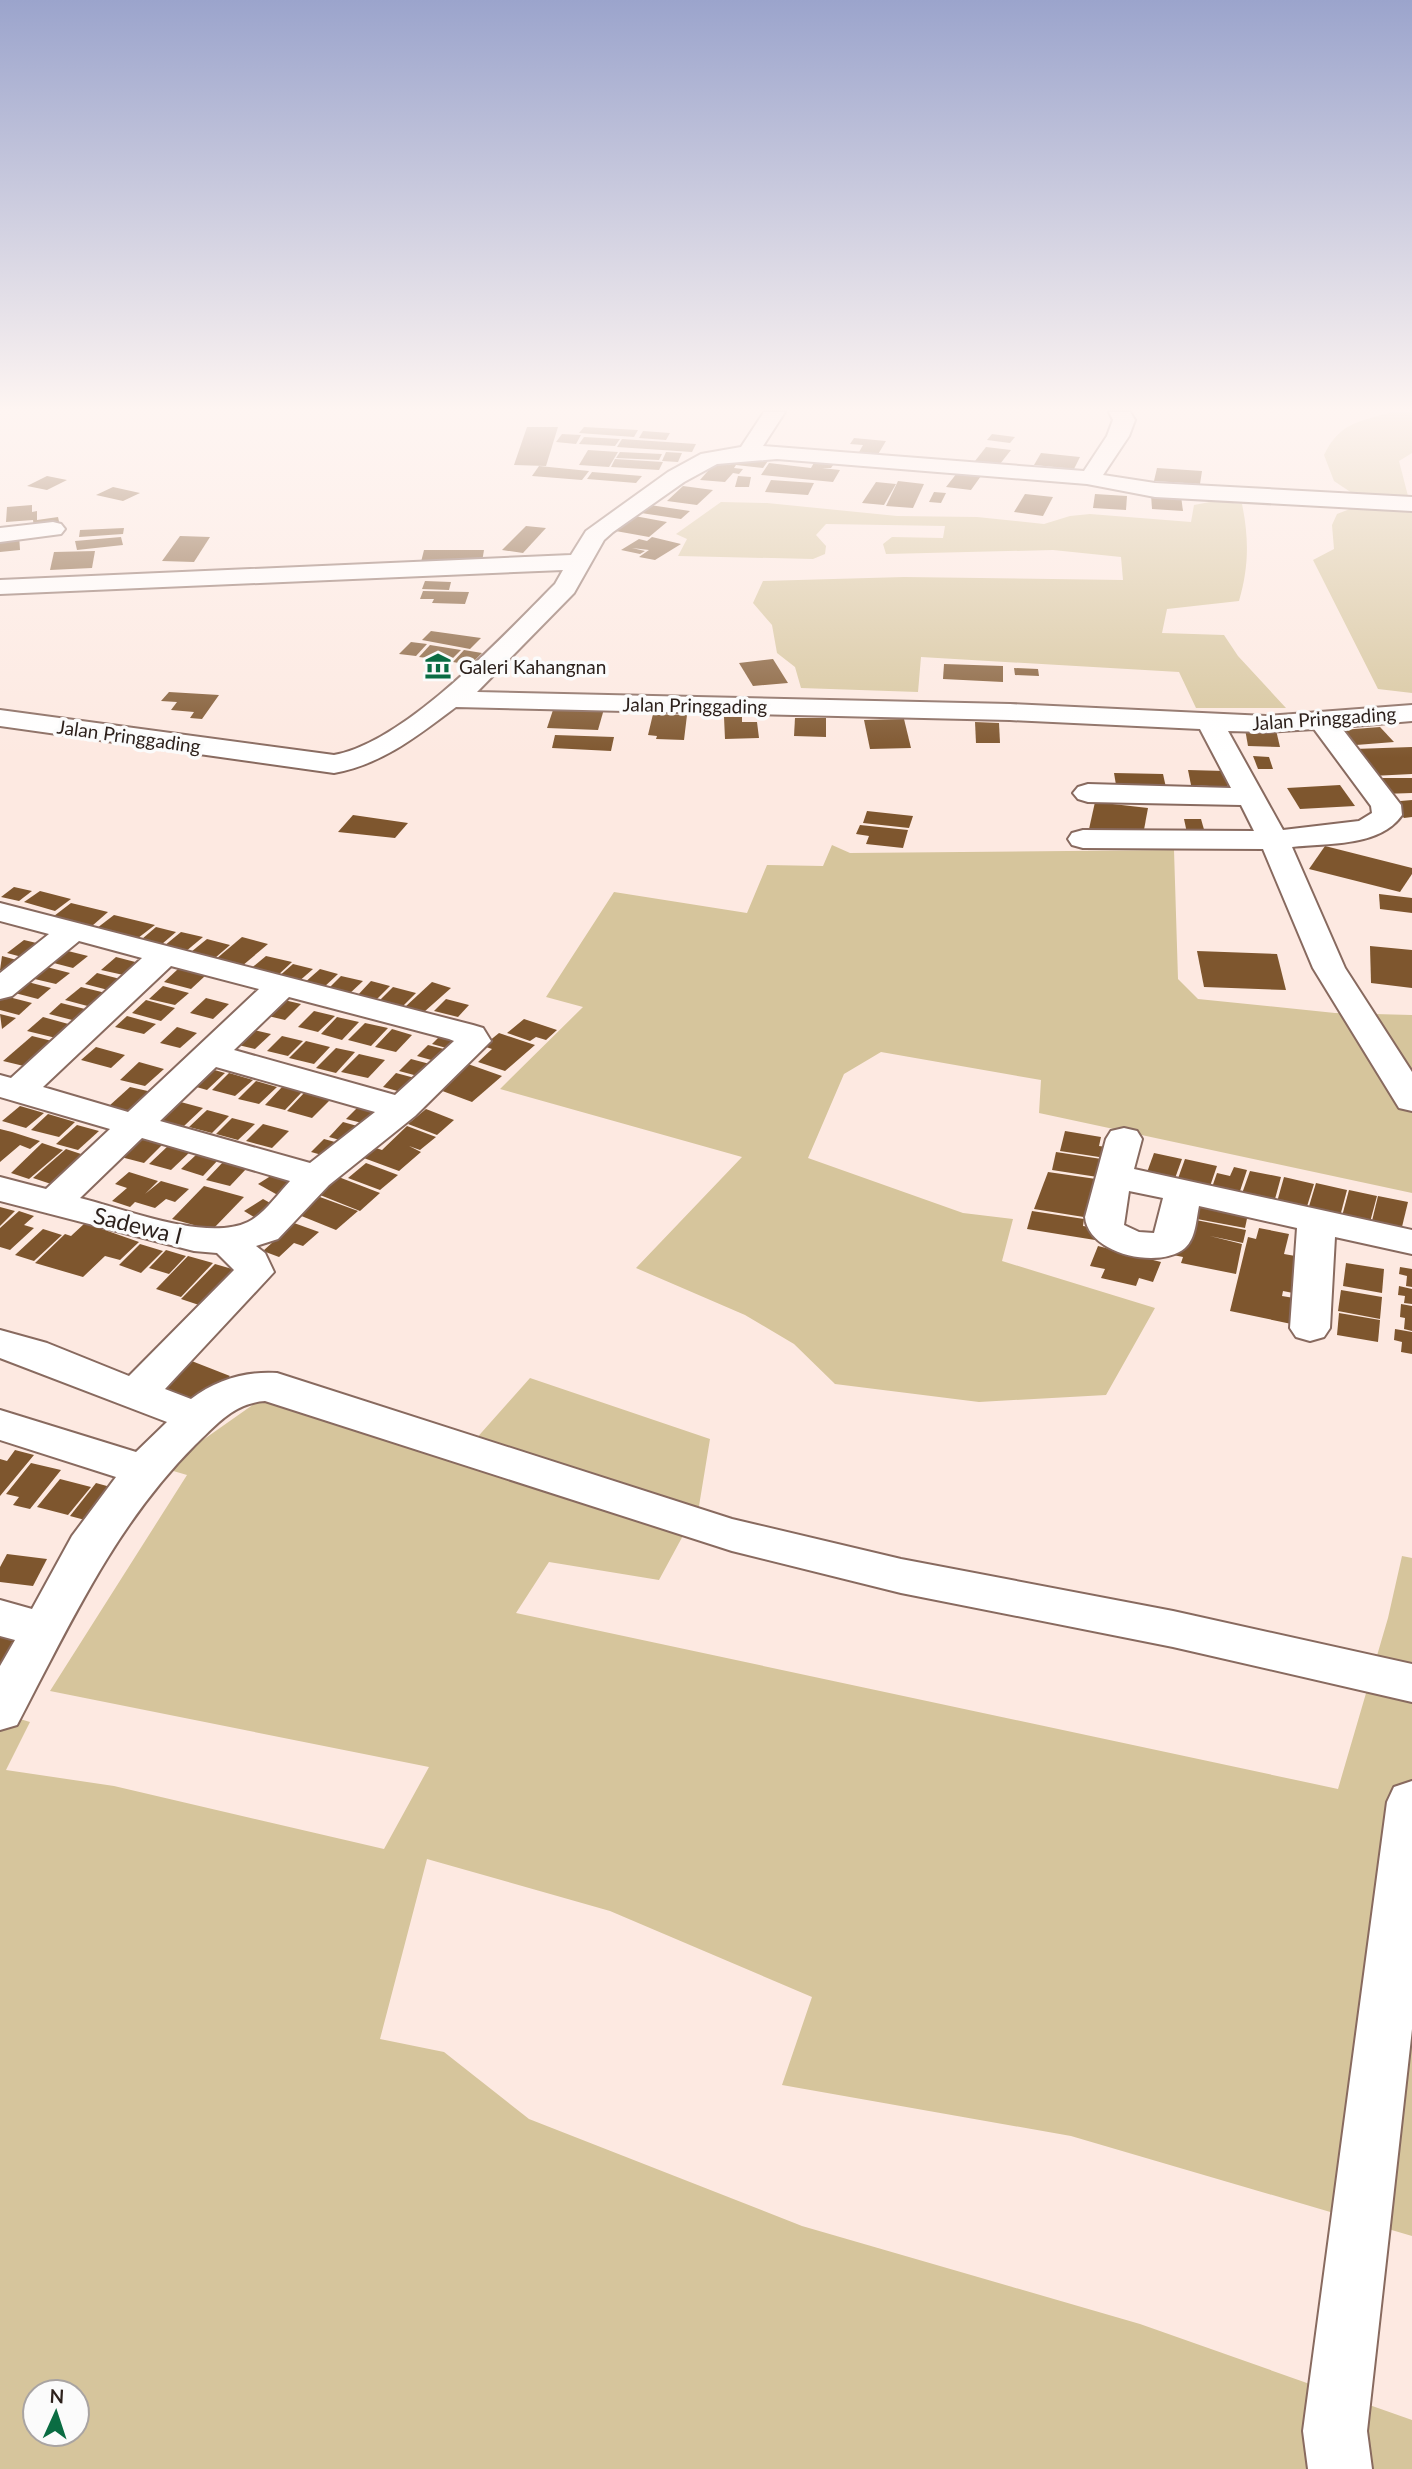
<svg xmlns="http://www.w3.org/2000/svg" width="1412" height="2469" font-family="Lato,sans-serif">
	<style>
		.green { fill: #d6c59c; fill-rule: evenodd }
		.building { fill: #7e562e }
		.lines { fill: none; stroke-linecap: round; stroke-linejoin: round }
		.street-casing { stroke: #886a5f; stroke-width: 4 }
		.street { fill: #fff; fill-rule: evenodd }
		.labels { text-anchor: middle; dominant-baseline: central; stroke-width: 7; stroke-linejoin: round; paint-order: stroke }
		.far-poi-label { font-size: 19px; fill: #2d211c; stroke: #fbfbfb; text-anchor: start }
		.far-street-label { font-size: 19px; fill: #2d211c; stroke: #fbfbfb }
		.street-label { font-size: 23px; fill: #2d211c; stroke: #fbfbfb }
	</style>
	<rect width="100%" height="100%" fill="#fde9e1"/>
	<!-- green -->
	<g class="green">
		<path d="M1392 412H1412V453L1399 461 1408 496 1412 501V693L1378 689 1313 560 1334 549 1332 525 1337 514 1355 507 1358 497 1334 481 1324 455C1340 422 1359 422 1392 412Z"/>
		<path d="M1215 501 1242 504C1249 538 1249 567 1239 601L1167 609 1162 633 1224 635 1238 656 1286 708H1196L1179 672 921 657 918 692 801 688 795 667 777 653 772 625 753 603 763 581 904 577 1123 580 1121 557 1053 550 886 554 883 544 892 537 943 538 945 526 826 524 816 535 826 546 825 554 813 559 678 556 687 539 676 534 721 502 767 503 897 516 977 517 1044 524 1070 516 1090 514 1191 522 1194 505Z"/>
		<path d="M832 845 850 853 1174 850 1178 979 1198 999 1335 1013 1412 1015V1193L1039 1113 1041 1080 881 1052 844 1074 808 1158 963 1213 1013 1219 1002 1261 1155 1308 1106 1395 979 1402 835 1384 794 1344 745 1315 636 1268 742 1157 500 1089 583 1007 546 997 614 892 747 913 767 865 823 866Z"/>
		<path d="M284 1374 341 1398 474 1441 530 1378 710 1439 699 1506 659 1580 549 1562 516 1613 1338 1789 1388 1618 1402 1556 1412 1558V2236L1071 2136 782 2085 812 1997 610 1911 427 1859 380 2039 444 2052 529 2119 802 2226 1140 2324 1412 2420V2469H0V1713L30 1722 6 1770 114 1786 384 1849 429 1767 50 1691 187 1475 163 1468 254 1404ZM35 2392H77V2434H35Z"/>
	</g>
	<!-- building -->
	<g class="building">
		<path d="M527 427H558L546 466 514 465Z"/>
		<path d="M584 427 638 430 634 437 579 433Z"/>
		<path d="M643 431 670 433 666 440 639 438Z"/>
		<path d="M562 434 581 435 576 444 556 442Z"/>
		<path d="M992 434 1015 437 1010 443 987 440Z"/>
		<path d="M584 437 620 439 615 446 579 444Z"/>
		<path d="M854 438 886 441 877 456 858 454 863 445 850 444Z"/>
		<path d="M622 439 696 444 692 452 617 447Z"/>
		<path d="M986 447 1011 450 1000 464 975 461Z"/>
		<path d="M588 450 618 452 609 467 579 465Z"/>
		<path d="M620 452 662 454 659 460 616 458Z"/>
		<path d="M666 452 682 453 678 462 662 461Z"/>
		<path d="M1041 453 1080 457 1074 469 1034 465Z"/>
		<path d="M770 458 763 468 736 465 734 468 743 469 739 474 733 473 725 482 700 480 714 464 730 465 734 460Z"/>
		<path d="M615 459 663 462 659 470 611 467Z"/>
		<path d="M816 459 836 461 831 468H822L840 470 833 482 761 475 769 463 811 468Z"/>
		<path d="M539 466 589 471 582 480 532 476Z"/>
		<path d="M1157 468 1202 471 1200 484 1154 481Z"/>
		<path d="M592 472 642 476 636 483 587 479Z"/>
		<path d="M957 473 981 476 971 490 946 487Z"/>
		<path d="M47 476 67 480 47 490 27 486Z"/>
		<path d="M738 476 751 477 749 487H735Z"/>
		<path d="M771 480 814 483 808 495 765 492Z"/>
		<path d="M898 481 924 484 913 508 886 506Z"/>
		<path d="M876 482 896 484 884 505 862 503Z"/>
		<path d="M683 486 713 490 697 505 667 501Z"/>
		<path d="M113 487 140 493 123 501 96 495Z"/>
		<path d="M934 492 946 493 941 503 929 502Z"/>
		<path d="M1025 494 1053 497 1043 516 1014 512Z"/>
		<path d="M1095 494 1127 496 1126 510 1093 508Z"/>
		<path d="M1151 495 1181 496 1183 511 1152 509Z"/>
		<path d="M32 505V512L37 511V520L58 517 60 526 34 528 33 520 6 522 7 507Z"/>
		<path d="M650 505 690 511 681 519 641 513Z"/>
		<path d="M629 515 667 522 649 537 610 530Z"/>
		<path d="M526 526 546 528 523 553 502 550Z"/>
		<path d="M124 528 123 534 79 537 80 530Z"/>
		<path d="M19 535 20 550 0 552V537Z"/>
		<path d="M180 536 210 537 194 562 162 561Z"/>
		<path d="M121 537 123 545 77 550 75 541Z"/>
		<path d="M652 537 681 544 655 560 639 557 649 550 632 548 645 551 640 554 621 550 639 539 647 541Z"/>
		<path d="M424 550H484L482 562H421Z"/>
		<path d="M95 551 92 568 50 570 54 552Z"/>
		<path d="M425 581 451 582 449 590 422 589Z"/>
		<path d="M423 591 469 592 465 604 432 603 434 599H420Z"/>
		<path d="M431 631 481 638 470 649 422 640Z"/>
		<path d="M411 642 427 644 416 656 399 654Z"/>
		<path d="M430 645 461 650 450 661 419 657Z"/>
		<path d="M464 650 482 653 470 665 453 662Z"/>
		<path d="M773 659 788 683 753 686 739 663Z"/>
		<path d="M944 664 1003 666V682L943 679Z"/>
		<path d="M1014 668 1038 669 1039 676 1015 675Z"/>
		<path d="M169 692 219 695 202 719 190 718 194 712 171 710 177 702 161 701Z"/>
		<path d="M554 707 604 709 598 730 547 728Z"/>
		<path d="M653 714 687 715 684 740 656 739 657 736 648 735Z"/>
		<path d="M724 717H742V722H757L759 738 725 739Z"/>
		<path d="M795 718H826V737L794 736Z"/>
		<path d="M904 719 911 748 870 749 864 720Z"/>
		<path d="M975 722 999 723 1000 743H976Z"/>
		<path d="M1380 727 1394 742 1356 745 1342 730Z"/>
		<path d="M1245 729 1276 730 1280 747 1248 746Z"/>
		<path d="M555 735 614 737 611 751 552 748Z"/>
		<path d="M1412 747V774L1372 776 1354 749Z"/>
		<path d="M1253 756 1269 757 1273 769H1258Z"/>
		<path d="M1188 770 1225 771 1228 787 1191 785Z"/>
		<path d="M1114 773 1163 774 1167 792 1117 791Z"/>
		<path d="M1374 778H1412V793L1383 794Z"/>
		<path d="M1340 785 1355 806 1300 809 1287 788Z"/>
		<path d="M1412 800V817L1404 818 1389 802Z"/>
		<path d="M1095 802 1148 808 1143 835 1089 829Z"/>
		<path d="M867 811 913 816 909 828 863 823Z"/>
		<path d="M353 815 408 823 395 838 338 832Z"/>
		<path d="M1184 819H1201L1205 833H1187Z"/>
		<path d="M860 825 908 830 903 848 866 844 869 836 856 834Z"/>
		<path d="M1325 846 1412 868V874L1400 892 1309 869Z"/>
		<path d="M14 887 32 891 19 901 1 897Z"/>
		<path d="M40 891 71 899 55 911 24 902Z"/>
		<path d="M1379 894 1412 898V913L1380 909Z"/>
		<path d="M71 903 108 912 92 926 54 916Z"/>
		<path d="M114 915 155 925 138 938 97 928Z"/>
		<path d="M156 927 176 932 162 944 142 939Z"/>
		<path d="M181 932 203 937 185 952 164 946Z"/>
		<path d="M242 937 268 944 242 966 216 959Z"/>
		<path d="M207 939 230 945 215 958 191 952Z"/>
		<path d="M24 940 49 946 33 960 7 953Z"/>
		<path d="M1370 946 1412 950V988L1371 983Z"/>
		<path d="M60 949 88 956 73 968 46 961Z"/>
		<path d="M1197 951 1277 954 1286 990 1204 987Z"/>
		<path d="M2 956 28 963 15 973 0 970Z"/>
		<path d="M266 956 292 962 276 977 249 970Z"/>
		<path d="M116 957 143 964 128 976 101 970Z"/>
		<path d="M293 964 313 969 297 983 277 978Z"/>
		<path d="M39 965 70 973 56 984 26 977Z"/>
		<path d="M178 969 205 976 191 989 164 982Z"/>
		<path d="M320 969 338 974 322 989 303 984Z"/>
		<path d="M97 973 124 980 112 991 85 984Z"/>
		<path d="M341 976 363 981 348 995 327 990Z"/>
		<path d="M24 981 51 988 38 999 11 992Z"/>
		<path d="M371 981 390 986 374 1002 356 997Z"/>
		<path d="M432 982 451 988 424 1012 405 1007Z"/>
		<path d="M163 986 189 993 175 1005 149 999Z"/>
		<path d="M81 987 110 994 95 1008 65 1000Z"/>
		<path d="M393 987 416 993 400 1009 377 1003Z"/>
		<path d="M5 996 32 1003 19 1015 0 1010V1001Z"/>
		<path d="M206 998 229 1004 213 1019 190 1013Z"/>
		<path d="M280 999 301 1004 285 1020 264 1015Z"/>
		<path d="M446 999 469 1005 458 1017 434 1011Z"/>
		<path d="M146 1000 175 1008 161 1021 132 1013Z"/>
		<path d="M61 1003 93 1011 80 1022 49 1014Z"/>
		<path d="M314 1011 335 1016 318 1032 298 1027Z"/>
		<path d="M0 1014 16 1018 2 1029Z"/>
		<path d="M127 1016 156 1024 144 1034 115 1027Z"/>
		<path d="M43 1017 72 1025 56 1038 27 1031Z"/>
		<path d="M337 1017 359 1022 342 1040 321 1034Z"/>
		<path d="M524 1019 557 1030 546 1040 536 1037 530 1041 507 1033Z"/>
		<path d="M365 1023 388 1028 371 1046 348 1040Z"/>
		<path d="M177 1027 197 1033 180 1048 160 1043Z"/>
		<path d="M250 1029 271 1034 255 1049 234 1044Z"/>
		<path d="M392 1029 412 1035 396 1052 375 1047Z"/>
		<path d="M443 1033 468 1039 457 1051 432 1044Z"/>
		<path d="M499 1033 535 1045 505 1071 478 1062 492 1049 483 1046Z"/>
		<path d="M32 1036 56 1042 28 1067 3 1061Z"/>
		<path d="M282 1036 303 1041 288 1056 267 1051Z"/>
		<path d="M306 1041 330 1047 314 1064 289 1058Z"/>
		<path d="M428 1045 460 1053 449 1065 417 1056Z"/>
		<path d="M96 1047 125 1055 111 1068 81 1060Z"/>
		<path d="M336 1048 355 1052 336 1073 316 1068Z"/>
		<path d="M359 1054 385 1060 368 1078 341 1072Z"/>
		<path d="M411 1059 441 1067 429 1079 399 1071Z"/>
		<path d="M139 1062 164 1069 145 1086 120 1080Z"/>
		<path d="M468 1064 502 1076 472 1102 437 1089Z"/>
		<path d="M204 1067 225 1073 207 1090 186 1084Z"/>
		<path d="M229 1073 253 1080 235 1096 212 1090Z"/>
		<path d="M396 1073 426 1081 412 1095 383 1087Z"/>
		<path d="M256 1081 277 1087 259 1104 238 1099Z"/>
		<path d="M130 1087 152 1092 131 1112 109 1106Z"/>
		<path d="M282 1087 302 1092 285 1110 265 1105Z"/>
		<path d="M304 1093 330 1100 312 1118 287 1111Z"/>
		<path d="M177 1101 203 1108 184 1126 158 1120Z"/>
		<path d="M360 1105 387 1112 374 1126 346 1119Z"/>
		<path d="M20 1106 44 1113 26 1128 2 1121Z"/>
		<path d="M426 1109 454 1120 437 1135 408 1124Z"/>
		<path d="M207 1110 229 1116 212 1133 189 1127Z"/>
		<path d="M48 1114 75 1122 59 1137 31 1130Z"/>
		<path d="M232 1118 255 1124 238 1140 216 1134Z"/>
		<path d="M343 1122 368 1129 354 1144 329 1137Z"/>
		<path d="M263 1124 289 1131 272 1148 246 1141Z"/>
		<path d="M77 1125 99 1131 78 1150 56 1144Z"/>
		<path d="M407 1126 436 1137 420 1150 409 1146 421 1152 399 1171 361 1157 373 1147 382 1150Z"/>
		<path d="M0 1129 12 1132 40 1141 30 1149 20 1145 0 1162Z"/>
		<path d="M1065 1131 1101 1137 1099 1146 1114 1148 1112 1159 1060 1151Z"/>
		<path d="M136 1137 163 1144 144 1163 117 1156Z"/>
		<path d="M324 1139 346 1145 333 1158 311 1152Z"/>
		<path d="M42 1143 63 1150 29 1179 11 1173Z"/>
		<path d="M169 1145 191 1151 171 1170 149 1164Z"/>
		<path d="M66 1149 90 1157 57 1186 33 1178Z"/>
		<path d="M1056 1152 1108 1160 1104 1178 1052 1170Z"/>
		<path d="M1154 1153 1182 1159 1174 1181 1146 1175Z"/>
		<path d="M197 1154 219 1159 203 1176 181 1169Z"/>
		<path d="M1185 1159 1217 1166 1207 1195 1176 1184Z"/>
		<path d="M224 1161 248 1167 230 1186 206 1180Z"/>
		<path d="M366 1163 398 1175 380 1190 348 1178Z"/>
		<path d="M1234 1167 1247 1170 1237 1200 1210 1193 1217 1173 1230 1176Z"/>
		<path d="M1250 1171 1281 1177 1275 1199 1262 1196 1259 1206 1239 1202Z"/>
		<path d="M129 1172 158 1181 145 1194 161 1181 189 1189 175 1202 166 1199 155 1208 135 1202 130 1207 112 1201 127 1188 115 1184Z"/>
		<path d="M277 1172 301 1186 283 1198 258 1184Z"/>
		<path d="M1048 1172 1103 1180 1096 1219 1034 1209Z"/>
		<path d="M336 1176 380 1193 360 1211 315 1193Z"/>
		<path d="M1284 1177 1314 1184 1304 1216 1275 1209Z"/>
		<path d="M1316 1183 1347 1190 1338 1224 1307 1213Z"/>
		<path d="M204 1186 244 1197 212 1230 172 1219Z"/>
		<path d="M1349 1190 1377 1196 1369 1226 1341 1220Z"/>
		<path d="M1378 1196 1408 1202 1401 1231 1371 1225Z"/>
		<path d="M320 1197 358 1211 336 1230 299 1215Z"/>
		<path d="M263 1199 281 1209 262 1222 244 1211Z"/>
		<path d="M1184 1202 1248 1214 1245 1228 1181 1216Z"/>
		<path d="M0 1207 15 1211 0 1226Z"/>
		<path d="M19 1211 34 1216 24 1225 34 1228 10 1250 0 1247V1228Z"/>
		<path d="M1032 1211 1084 1219 1083 1226 1097 1228 1095 1240 1027 1229Z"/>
		<path d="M1181 1217 1246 1230 1243 1243 1210 1236 1242 1244 1236 1274 1181 1263 1183 1257 1173 1255Z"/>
		<path d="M85 1223 139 1242 120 1260 105 1256 83 1277 35 1263 65 1234 71 1236Z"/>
		<path d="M294 1223 319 1232 303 1246 294 1243 279 1257 263 1251Z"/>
		<path d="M1259 1228 1289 1234 1284 1254 1301 1257 1298 1294 1283 1291 1282 1296 1306 1300 1301 1326 1230 1311 1248 1237 1256 1239Z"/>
		<path d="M43 1229 62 1235 34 1261 15 1255Z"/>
		<path d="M140 1244 163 1251 141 1273 119 1265Z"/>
		<path d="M1098 1246 1161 1262 1153 1282 1139 1278 1136 1286 1101 1278 1105 1269 1090 1266Z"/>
		<path d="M166 1250 186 1256 169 1274 149 1268Z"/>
		<path d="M188 1256 213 1263 181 1297 156 1289Z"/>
		<path d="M1346 1263 1384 1269 1382 1293 1343 1286Z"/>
		<path d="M215 1264 239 1271 205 1307 181 1299Z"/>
		<path d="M1400 1267 1412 1269V1287L1406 1286 1407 1276 1399 1274Z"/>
		<path d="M1399 1286 1412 1289V1304L1404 1303 1405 1296 1398 1295Z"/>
		<path d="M1341 1290 1382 1297 1380 1319 1338 1311Z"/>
		<path d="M1401 1304 1412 1306V1331L1404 1329 1405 1318 1400 1317Z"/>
		<path d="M1339 1313 1380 1320 1378 1342 1337 1335Z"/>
		<path d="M1395 1329 1412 1332V1354L1401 1352 1402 1342 1394 1340Z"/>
		<path d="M184 1358 230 1376 198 1407 151 1389Z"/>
		<path d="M15 1450 34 1455 0 1496V1459L7 1461Z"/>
		<path d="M31 1463 61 1470 30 1509 13 1505 19 1497 6 1494Z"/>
		<path d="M60 1479 91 1487 68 1515 37 1507Z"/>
		<path d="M96 1483 125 1491 100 1524 70 1516Z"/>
		<path d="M7 1554 47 1559 33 1586 0 1582V1567Z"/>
		<path d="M0 1631 21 1636 0 1666Z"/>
	</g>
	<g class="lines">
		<!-- street casing -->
		<g class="street-casing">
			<g id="street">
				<path d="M764 412H785L763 446 1084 471 1107 436 1113 420 1109 412H1130L1135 420 1129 436 1103 475 1155 483 1412 497V511L1155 497 1087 484 777 459 717 464 684 482 613 532 604 540 574 593 477 692 1010 704 1266 716 1412 705V721L1341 727 1401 805 1402 815C1380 847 1327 843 1292 847L1345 968 1412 1072V1111L1399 1108 1313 968 1263 849 1083 848 1072 845 1068 839 1072 833 1083 830 1254 831 1241 805 1088 802 1078 799 1073 793 1078 787 1088 784 1231 788 1200 729 1010 720 456 707C417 736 383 764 334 773L0 726V710L334 755C406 742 503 636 555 584L563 570 0 594V580L571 555 586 531 668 472 701 454 741 447ZM1314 729 1371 806 1372 813 1359 821 1283 830 1228 731 1266 732Z"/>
				<path d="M53 522 61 524 65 529 61 534 0 542V528Z"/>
				<path d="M0 903 473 1025 483 1028 491 1041 415 1116 329 1185 278 1239 256 1246 265 1253 274 1272 165 1389 191 1399C216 1380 245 1371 277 1373L732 1519 901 1559 1173 1611 1412 1664V1702L1173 1647 901 1593 732 1551 265 1401C234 1403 216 1425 195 1445 115 1525 69 1626 17 1725L0 1730V1666L15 1640 0 1636V1600L32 1609 72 1536 116 1477 0 1440V1410L136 1452 167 1422 0 1358V1330L47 1343 129 1376 234 1270 217 1253 194 1251 0 1201V1177L46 1189 110 1129 0 1097V1075L11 1078 142 958 79 941 12 996 0 999V973L49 934 0 921ZM171 966 259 989 128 1112 43 1087ZM289 997 449 1039 454 1041 395 1095 234 1050ZM216 1067 375 1112 310 1163 160 1121ZM142 1138 290 1181C278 1194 263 1215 248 1222 206 1242 125 1209 80 1198Z"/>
				<path d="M1124 1128 1137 1131 1142 1139 1134 1169 1412 1230V1254L1335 1237 1330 1328 1324 1337 1310 1341 1296 1337 1290 1328 1297 1228 1199 1206C1196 1220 1196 1238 1185 1248 1159 1270 1088 1254 1085 1217L1106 1139 1111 1131ZM1129 1191 1163 1198 1154 1233 1139 1232 1124 1225Z"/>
				<path d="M1412 1781V2029L1367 2431 1372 2469H1308L1303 2431 1387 1802 1394 1787Z"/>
			</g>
		</g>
		<!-- street -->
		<use href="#street" class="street"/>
	</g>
	<!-- sky -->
	<linearGradient id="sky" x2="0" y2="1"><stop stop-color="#9ba4cc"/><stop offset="0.54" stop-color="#fef5f2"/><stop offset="1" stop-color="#fef5f2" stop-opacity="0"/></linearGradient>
	<rect width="1412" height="758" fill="url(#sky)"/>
	<!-- icons -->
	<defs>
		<g id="museum-bare" transform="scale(2.1)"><path d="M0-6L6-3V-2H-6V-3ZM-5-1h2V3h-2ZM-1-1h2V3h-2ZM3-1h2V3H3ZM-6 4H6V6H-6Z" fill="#0a6c42" stroke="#fbfbfb" stroke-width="2.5" paint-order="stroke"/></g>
	</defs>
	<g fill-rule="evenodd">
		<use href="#museum-bare" x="438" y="666"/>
	</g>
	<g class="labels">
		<!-- far-poi labels -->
		<g class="far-poi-label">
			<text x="459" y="666">Galeri Kahangnan</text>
		</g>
		<!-- far-street labels -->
		<g class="far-street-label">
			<text transform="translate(695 705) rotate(1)">Jalan Pringgading</text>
			<text transform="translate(1324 718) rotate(-4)">Jalan Pringgading</text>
			<text transform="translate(129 736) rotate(8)">Jalan Pringgading</text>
		</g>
		<!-- street labels -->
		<g class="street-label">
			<text transform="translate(138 1225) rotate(14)">Sadewa I</text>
		</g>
	</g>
	<!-- north arrow -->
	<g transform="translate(56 2413) rotate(3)"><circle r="33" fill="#fbfbfb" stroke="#a9a4a2" stroke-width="2"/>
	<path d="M0-5L12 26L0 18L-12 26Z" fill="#0a6c42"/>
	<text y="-10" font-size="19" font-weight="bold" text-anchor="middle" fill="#2d211c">N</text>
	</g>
</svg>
